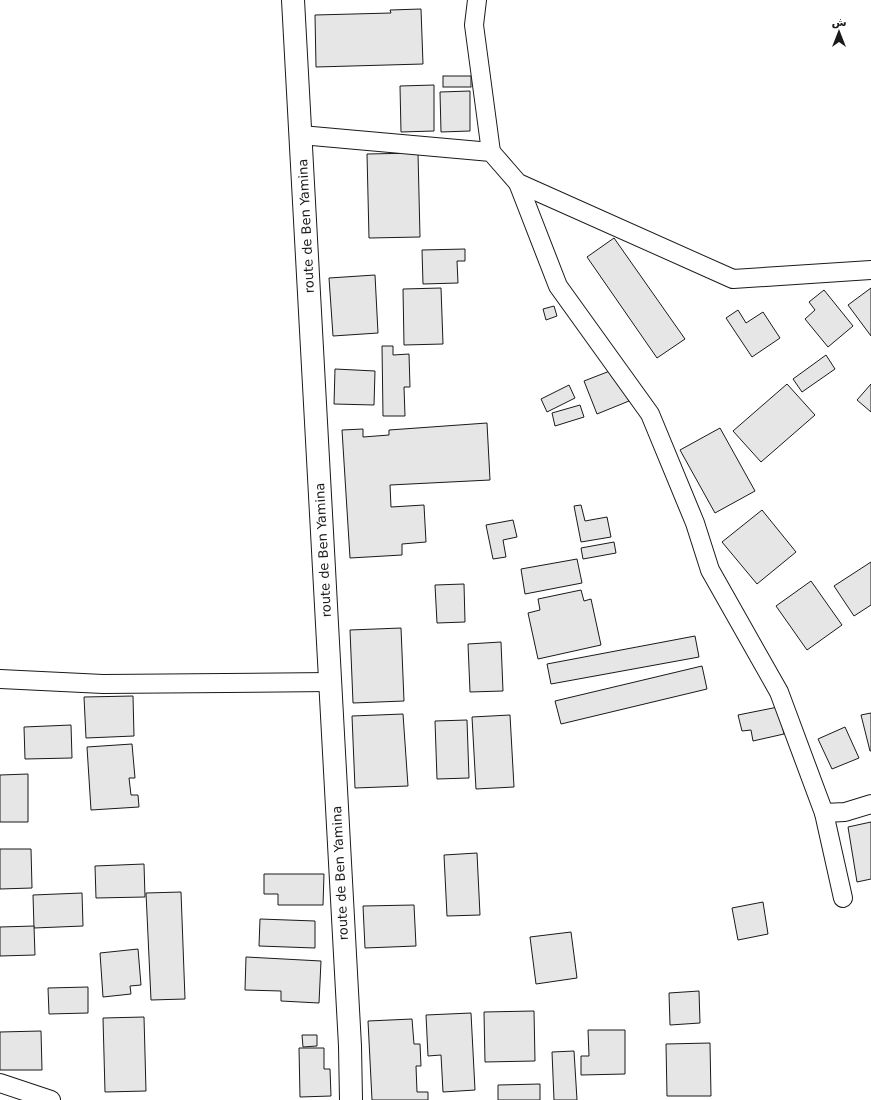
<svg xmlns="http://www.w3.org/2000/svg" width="871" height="1100" font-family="'DejaVu Sans','Noto Naskh Arabic',sans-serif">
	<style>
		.building { fill: #e6e6e6; stroke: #1a1a1a }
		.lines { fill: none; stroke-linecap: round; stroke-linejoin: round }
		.minor-casing { stroke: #1a1a1a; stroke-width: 20 }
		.tertiary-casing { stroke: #1a1a1a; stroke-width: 24 }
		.minor { stroke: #fff; stroke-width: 18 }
		.tertiary { stroke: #fff; stroke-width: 22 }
		.labels { text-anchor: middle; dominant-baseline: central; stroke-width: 3; stroke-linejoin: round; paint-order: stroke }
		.street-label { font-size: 13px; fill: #1a1a1a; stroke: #fff }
	</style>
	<rect width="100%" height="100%" fill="#fff"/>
	<!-- building -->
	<g class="building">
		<path d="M421 9 423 64 316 67 315 15 391 13 390 10Z"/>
		<rect x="443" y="76" width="28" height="11"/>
		<path d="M434 85V131L401 132 400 86Z"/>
		<path d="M470 91V131L441 132 440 92Z"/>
		<path d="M418 153 420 237 369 238 367 154Z"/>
		<path d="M614 238 685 339 657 358 587 257Z"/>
		<path d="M465 249V261H457L458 283 423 284 422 250Z"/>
		<path d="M375 275 378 333 333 336 329 278Z"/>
		<path d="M441 288 443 344 404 345 403 289Z"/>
		<path d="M871 288V336L848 305Z"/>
		<path d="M824 290 853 326 828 347 805 319 815 310 809 302Z"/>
		<path d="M554 306 557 316 546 320 543 309Z"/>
		<path d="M738 310 746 323 763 312 780 338 752 357 726 318Z"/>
		<path d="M382 346H393V355L409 354 410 387H404L405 416H383Z"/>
		<path d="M826 355 835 369 802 392 793 379Z"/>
		<path d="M335 369 375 371 374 405 334 404Z"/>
		<path d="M615 369 629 401 597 414 584 381Z"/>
		<path d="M787 384 815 415 761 462 733 431Z"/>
		<path d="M871 384V412L857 400Z"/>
		<path d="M569 385 575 398 547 412 541 399Z"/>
		<path d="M580 405 584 417 555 426 552 413Z"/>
		<path d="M487 423 490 480 390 485 391 507 424 505 426 542 402 544V555L350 558 342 430 363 429V437L389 435V430Z"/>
		<path d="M720 428 755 491 715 513 680 450Z"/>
		<path d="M581 505 585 521 607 517 611 537 581 542 574 506Z"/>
		<path d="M762 510 796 552 757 584 722 542Z"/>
		<path d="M513 520 517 537 503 540 506 557 493 559 486 525Z"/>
		<path d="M614 542 616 553 583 559 581 548Z"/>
		<path d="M577 559 582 583 525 594 521 569Z"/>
		<path d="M871 562V605L854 616 834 586Z"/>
		<path d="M811 581 842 625 807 650 776 606Z"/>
		<path d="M464 584 465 622 437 623 435 585Z"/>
		<path d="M581 590 584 601 591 599 601 645 538 659 528 613 540 610 538 599Z"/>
		<path d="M401 628 404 701 353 703 350 630Z"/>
		<path d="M695 636 699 657 551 684 547 664Z"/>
		<path d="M501 642 503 691 470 692 468 644Z"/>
		<path d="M702 666 707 689 561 724 555 701Z"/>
		<path d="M133 696 134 736 86 738 84 697Z"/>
		<path d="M778 707 784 734 753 741 751 730 742 731 738 715Z"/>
		<path d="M871 713V751H870L861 715Z"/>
		<path d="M403 714 408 786 355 788 352 716Z"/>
		<path d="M510 715 514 787 476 789 472 717Z"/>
		<path d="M467 720 469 778 437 779 435 721Z"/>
		<path d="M71 725 72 758 25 759 24 727Z"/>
		<path d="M845 727 859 758 832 769 818 739Z"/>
		<path d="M132 744 135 778H129L131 795H138L139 807 91 810 87 747Z"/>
		<path d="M28 774V822H0V775Z"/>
		<path d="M871 822V879L857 882 848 827Z"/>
		<path d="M0 849H31L32 888 0 889Z"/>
		<path d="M477 853 480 915 447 916 444 855Z"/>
		<path d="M144 864 145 897 96 898 95 866Z"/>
		<path d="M264 874H324L323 905H278V894H264Z"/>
		<path d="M181 892 185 999 151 1000 146 893Z"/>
		<path d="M82 893 83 926 34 928 33 895Z"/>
		<path d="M763 902 768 934 738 940 732 908Z"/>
		<path d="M414 905 416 946 365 948 363 906Z"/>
		<path d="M260 919 315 921V948L259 946Z"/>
		<path d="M34 926 35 955 0 956V927Z"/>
		<path d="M571 932 577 978 536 984 530 937Z"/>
		<path d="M138 949 141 985 130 986 131 994 103 997 100 953Z"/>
		<path d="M246 957 321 961 319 1003 281 1001V991L245 990Z"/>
		<path d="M88 987V1013L49 1014 48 988Z"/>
		<path d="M699 991 700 1023 670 1025 669 993Z"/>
		<path d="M534 1011 535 1061 485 1062 484 1012Z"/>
		<path d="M471 1013 475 1090 443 1092 441 1055 428 1056 426 1015Z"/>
		<path d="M144 1017 146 1091 105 1092 103 1018Z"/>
		<path d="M412 1019 414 1044H420L421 1066H416L417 1092H428V1100H372L368 1021Z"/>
		<path d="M588 1030H625V1074L581 1075V1056H589Z"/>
		<path d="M41 1031 42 1070H0V1032Z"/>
		<path d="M302 1035H317V1046L303 1047Z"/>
		<path d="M710 1043 711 1096H667L666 1044Z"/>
		<path d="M299 1048H324V1069H330L331 1096 300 1097Z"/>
		<path d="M574 1051 577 1100H554L552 1052Z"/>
		<path d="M540 1084V1100H498V1085Z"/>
	</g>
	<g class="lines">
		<!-- minor casing -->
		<g class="minor-casing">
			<g id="minor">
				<path d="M477 0 474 25 491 152"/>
				<path d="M301 135 491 152 518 183 733 279 871 270"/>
				<path d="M518 183 558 286 650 414 695 523 710 570 779 692 824 813 843 898"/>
				<path d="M0 679 103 684 330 682"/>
				<path d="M824 813 845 812 871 804"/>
				<path d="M0 1083 51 1100"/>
			</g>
		</g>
		<!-- tertiary casing -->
		<g class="tertiary-casing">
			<path id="tertiary" d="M293 0 350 1046 351 1100"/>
		</g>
		<!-- minor -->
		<use href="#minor" class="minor"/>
		<!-- tertiary -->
		<use href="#tertiary" class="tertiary"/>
	</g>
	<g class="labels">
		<!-- street labels -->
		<g class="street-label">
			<text transform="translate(306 226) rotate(-93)">route de Ben Yamina</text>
			<text transform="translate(323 550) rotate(-93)">route de Ben Yamina</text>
			<text transform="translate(340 873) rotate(-93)">route de Ben Yamina</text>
		</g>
	</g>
	<!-- north arrow -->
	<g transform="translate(839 32)" stroke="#ffffff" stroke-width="3" paint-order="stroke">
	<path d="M0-3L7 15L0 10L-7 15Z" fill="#1a1a1a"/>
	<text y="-6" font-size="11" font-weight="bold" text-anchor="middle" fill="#1a1a1a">ش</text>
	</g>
</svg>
